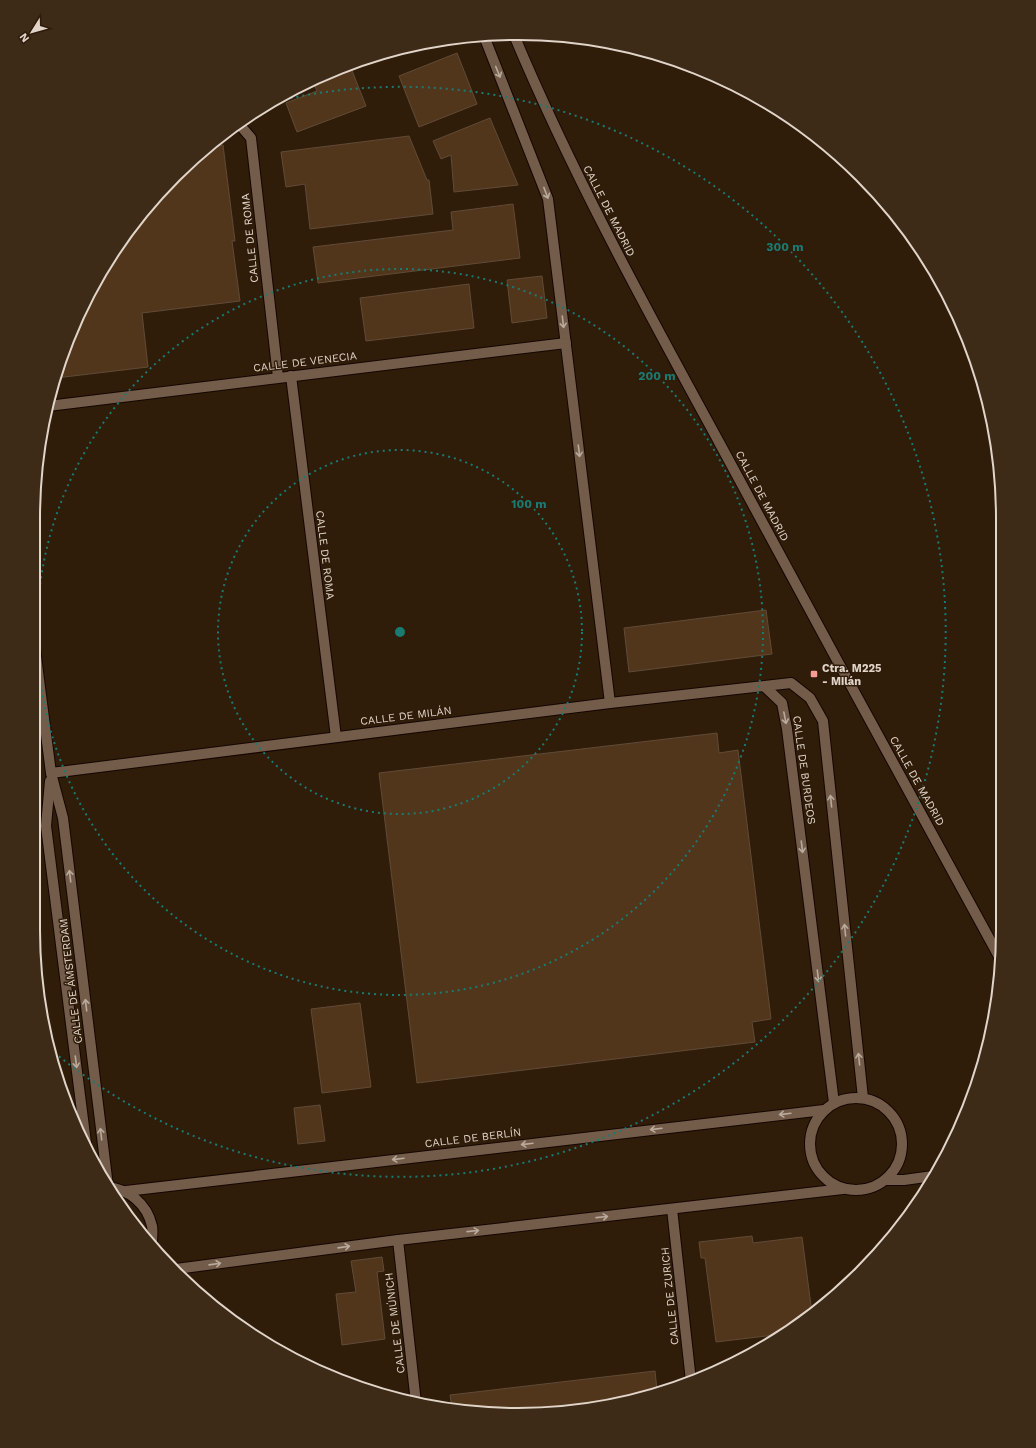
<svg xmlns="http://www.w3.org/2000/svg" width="1036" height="1448" font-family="'Work Sans',sans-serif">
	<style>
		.building { fill: #51361c; stroke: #604b38 }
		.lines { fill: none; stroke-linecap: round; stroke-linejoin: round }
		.minor-casing { stroke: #160600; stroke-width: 12 }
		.tertiary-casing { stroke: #160600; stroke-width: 12 }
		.minor { stroke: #735c49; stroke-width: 10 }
		.tertiary { stroke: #735c49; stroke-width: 10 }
		.oneway { stroke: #baaa9c }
		.ring { fill: none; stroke: #1a7b73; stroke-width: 2; stroke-dasharray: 2 4 }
		.poi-dot { fill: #f59c95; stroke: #2f1c09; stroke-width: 1.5 }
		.labels { text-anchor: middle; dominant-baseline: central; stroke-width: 3; stroke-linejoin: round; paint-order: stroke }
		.street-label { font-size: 11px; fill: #e1d4c9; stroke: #2f1c09 }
		.poi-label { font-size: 11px; font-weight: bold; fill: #e1d4c9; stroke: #2f1c09; text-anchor: start }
		.rim { fill: none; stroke: #e1d4c9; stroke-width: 2 }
		.centre { fill: #1a7b73; stroke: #2f1c09; stroke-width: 2 }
		.ring-label { font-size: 12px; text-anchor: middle; font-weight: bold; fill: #1a7b73; stroke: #2f1c09; stroke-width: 3; stroke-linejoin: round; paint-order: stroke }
	</style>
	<rect width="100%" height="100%" fill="#2f1c09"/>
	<!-- building -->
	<g class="building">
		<path d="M457 53 477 104 419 127 399 76Z"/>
		<path d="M351 68 366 106 297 132 286 103 317 91 313 82Z"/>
		<path d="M490 118 518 185 454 192 451 155 441 159 433 141Z"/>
		<path d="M409 136 427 180H429L433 214 310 229 305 184 286 187 281 152Z"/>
		<path d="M223 145 235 241H232L240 301 142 313 148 367 56 378 70 333 98 275 153 198 198 153 207 147Z"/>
		<path d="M513 204 520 258 318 283 313 247 453 230 451 212Z"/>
		<path d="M542 276 547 318 512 323 507 280Z"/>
		<path d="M469 284 474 328 366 341 360 298Z"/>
		<path d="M766 610 772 654 629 672 624 628Z"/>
		<path d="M717 733 719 753 738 750 771 1019 752 1022 755 1042 417 1083 379 773Z"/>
		<path d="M360 1003 371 1087 322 1093 311 1009Z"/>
		<path d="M320 1105 325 1141 298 1144 294 1108Z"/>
		<path d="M752 1236 753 1243 802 1237 812 1313 783 1334 716 1342 705 1258H701L699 1242Z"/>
		<path d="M382 1257 384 1271 377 1272 385 1339 342 1345 336 1294 356 1292 351 1261Z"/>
		<path d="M655 1371 657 1390 581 1411 518 1415 452 1408 450 1395Z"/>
	</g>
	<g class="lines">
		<!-- minor casing -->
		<g class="minor-casing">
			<g id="minor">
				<path d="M484 36 548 199 610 703"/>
				<path d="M239 124 251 138 278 377"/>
				<path d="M291 376 336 737"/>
				<path d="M48 406 566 343"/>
				<path d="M33 633 51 773 63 818 108 1186"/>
				<path d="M765 687 782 703 787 729 834 1103"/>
				<path d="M51 773 610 703 791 683 810 698 823 721 863 1098"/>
				<path d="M50 781 46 826 87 1151"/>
				<circle cx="856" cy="1144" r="46"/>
				<path d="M886 1180H904L933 1176"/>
				<path d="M107 1187C129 1189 147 1204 152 1226 153 1231 152 1237 152 1242"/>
				<path d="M126 1191 824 1110"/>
				<path d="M672 1209 691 1381"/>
				<path d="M398 1240 416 1403"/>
				<path d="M176 1269 398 1240 843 1189"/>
			</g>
		</g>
		<!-- tertiary casing -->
		<g class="tertiary-casing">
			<path id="tertiary" d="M514 35C573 176 647 310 720 444 813 617 908 790 1002 962"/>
		</g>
		<!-- minor -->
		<use href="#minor" class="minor"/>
		<!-- tertiary -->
		<use href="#tertiary" class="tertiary"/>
	</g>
	<!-- one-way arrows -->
	<defs><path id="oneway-shaft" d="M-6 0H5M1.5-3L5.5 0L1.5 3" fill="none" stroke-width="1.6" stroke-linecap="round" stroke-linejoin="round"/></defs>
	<g class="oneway">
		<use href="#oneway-shaft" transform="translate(498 72) rotate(68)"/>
		<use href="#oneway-shaft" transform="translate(546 193) rotate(69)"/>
		<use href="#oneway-shaft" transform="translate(563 322) rotate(83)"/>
		<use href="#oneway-shaft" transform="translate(579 451) rotate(83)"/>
		<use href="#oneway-shaft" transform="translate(785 718) rotate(79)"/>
		<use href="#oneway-shaft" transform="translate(831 801) rotate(-96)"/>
		<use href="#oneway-shaft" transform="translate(802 847) rotate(83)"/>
		<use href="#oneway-shaft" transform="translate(70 876) rotate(-97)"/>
		<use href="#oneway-shaft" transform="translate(845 930) rotate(-96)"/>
		<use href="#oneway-shaft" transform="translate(818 976) rotate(83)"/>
		<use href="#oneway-shaft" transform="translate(86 1005) rotate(-97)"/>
		<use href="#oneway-shaft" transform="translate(859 1059) rotate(-96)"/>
		<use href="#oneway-shaft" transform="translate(76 1062) rotate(83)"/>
		<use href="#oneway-shaft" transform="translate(785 1114) rotate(173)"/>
		<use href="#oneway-shaft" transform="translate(656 1129) rotate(173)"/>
		<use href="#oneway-shaft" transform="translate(101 1134) rotate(-97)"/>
		<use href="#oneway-shaft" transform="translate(527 1144) rotate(173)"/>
		<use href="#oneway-shaft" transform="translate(398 1159) rotate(173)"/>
		<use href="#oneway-shaft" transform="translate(602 1217) rotate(-6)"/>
		<use href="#oneway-shaft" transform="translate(473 1231) rotate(-6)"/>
		<use href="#oneway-shaft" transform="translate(344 1247) rotate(-8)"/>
		<use href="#oneway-shaft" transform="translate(215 1264) rotate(-8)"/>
	</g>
	<!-- distance rings -->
	<g class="ring">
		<circle cx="400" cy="632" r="182"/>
		<circle cx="400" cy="632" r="363"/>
		<path d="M273 102A545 545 0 1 1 50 1049"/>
	</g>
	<!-- markers -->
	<rect class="poi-dot" x="810" y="670" width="8" height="8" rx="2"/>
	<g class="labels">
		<!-- street labels -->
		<g class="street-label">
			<text transform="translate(609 211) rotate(63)">CALLE DE MADRID</text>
			<text transform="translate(250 238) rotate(-96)">CALLE DE ROMA</text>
			<text transform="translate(305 362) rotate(-7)">CALLE DE VENECIA</text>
			<text transform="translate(762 496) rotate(62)">CALLE DE MADRID</text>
			<text transform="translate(325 555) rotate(83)">CALLE DE ROMA</text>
			<text transform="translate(406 716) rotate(-7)">CALLE DE MILÁN</text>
			<text transform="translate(804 770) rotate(82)">CALLE DE BURDEOS</text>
			<text transform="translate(917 781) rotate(61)">CALLE DE MADRID</text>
			<text transform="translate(71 981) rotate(-97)">CALLE DE ÁMSTERDAM</text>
			<text transform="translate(473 1138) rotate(-7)">CALLE DE BERLÍN</text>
			<text transform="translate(670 1296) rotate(-96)">CALLE DE ZURICH</text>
			<text transform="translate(395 1323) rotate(-97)">CALLE DE MÚNICH</text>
		</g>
		<!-- poi labels -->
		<g class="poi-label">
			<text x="822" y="668">Ctra. M225<tspan x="822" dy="13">- Milán</tspan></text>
		</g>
	</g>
	<!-- crop -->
	<path d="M0 0H1036V1448H0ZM518 40H518A478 478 0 0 1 996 518V930A478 478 0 0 1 518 1408H518A478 478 0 0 1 40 930V518A478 478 0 0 1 518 40Z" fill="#3d2b18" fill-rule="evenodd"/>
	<path class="rim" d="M518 40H518A478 478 0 0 1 996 518V930A478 478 0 0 1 518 1408H518A478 478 0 0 1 40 930V518A478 478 0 0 1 518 40Z"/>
	<circle cx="400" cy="632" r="6" class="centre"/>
	<g class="ring-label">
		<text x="785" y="251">300 m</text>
		<text x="657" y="380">200 m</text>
		<text x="529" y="508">100 m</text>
	</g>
	<!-- north arrow -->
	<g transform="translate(32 32) rotate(233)" stroke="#2f1c09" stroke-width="3" paint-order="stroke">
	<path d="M0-3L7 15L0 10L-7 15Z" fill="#e1d4c9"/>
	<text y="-6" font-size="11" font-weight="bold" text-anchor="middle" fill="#e1d4c9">N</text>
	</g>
</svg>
